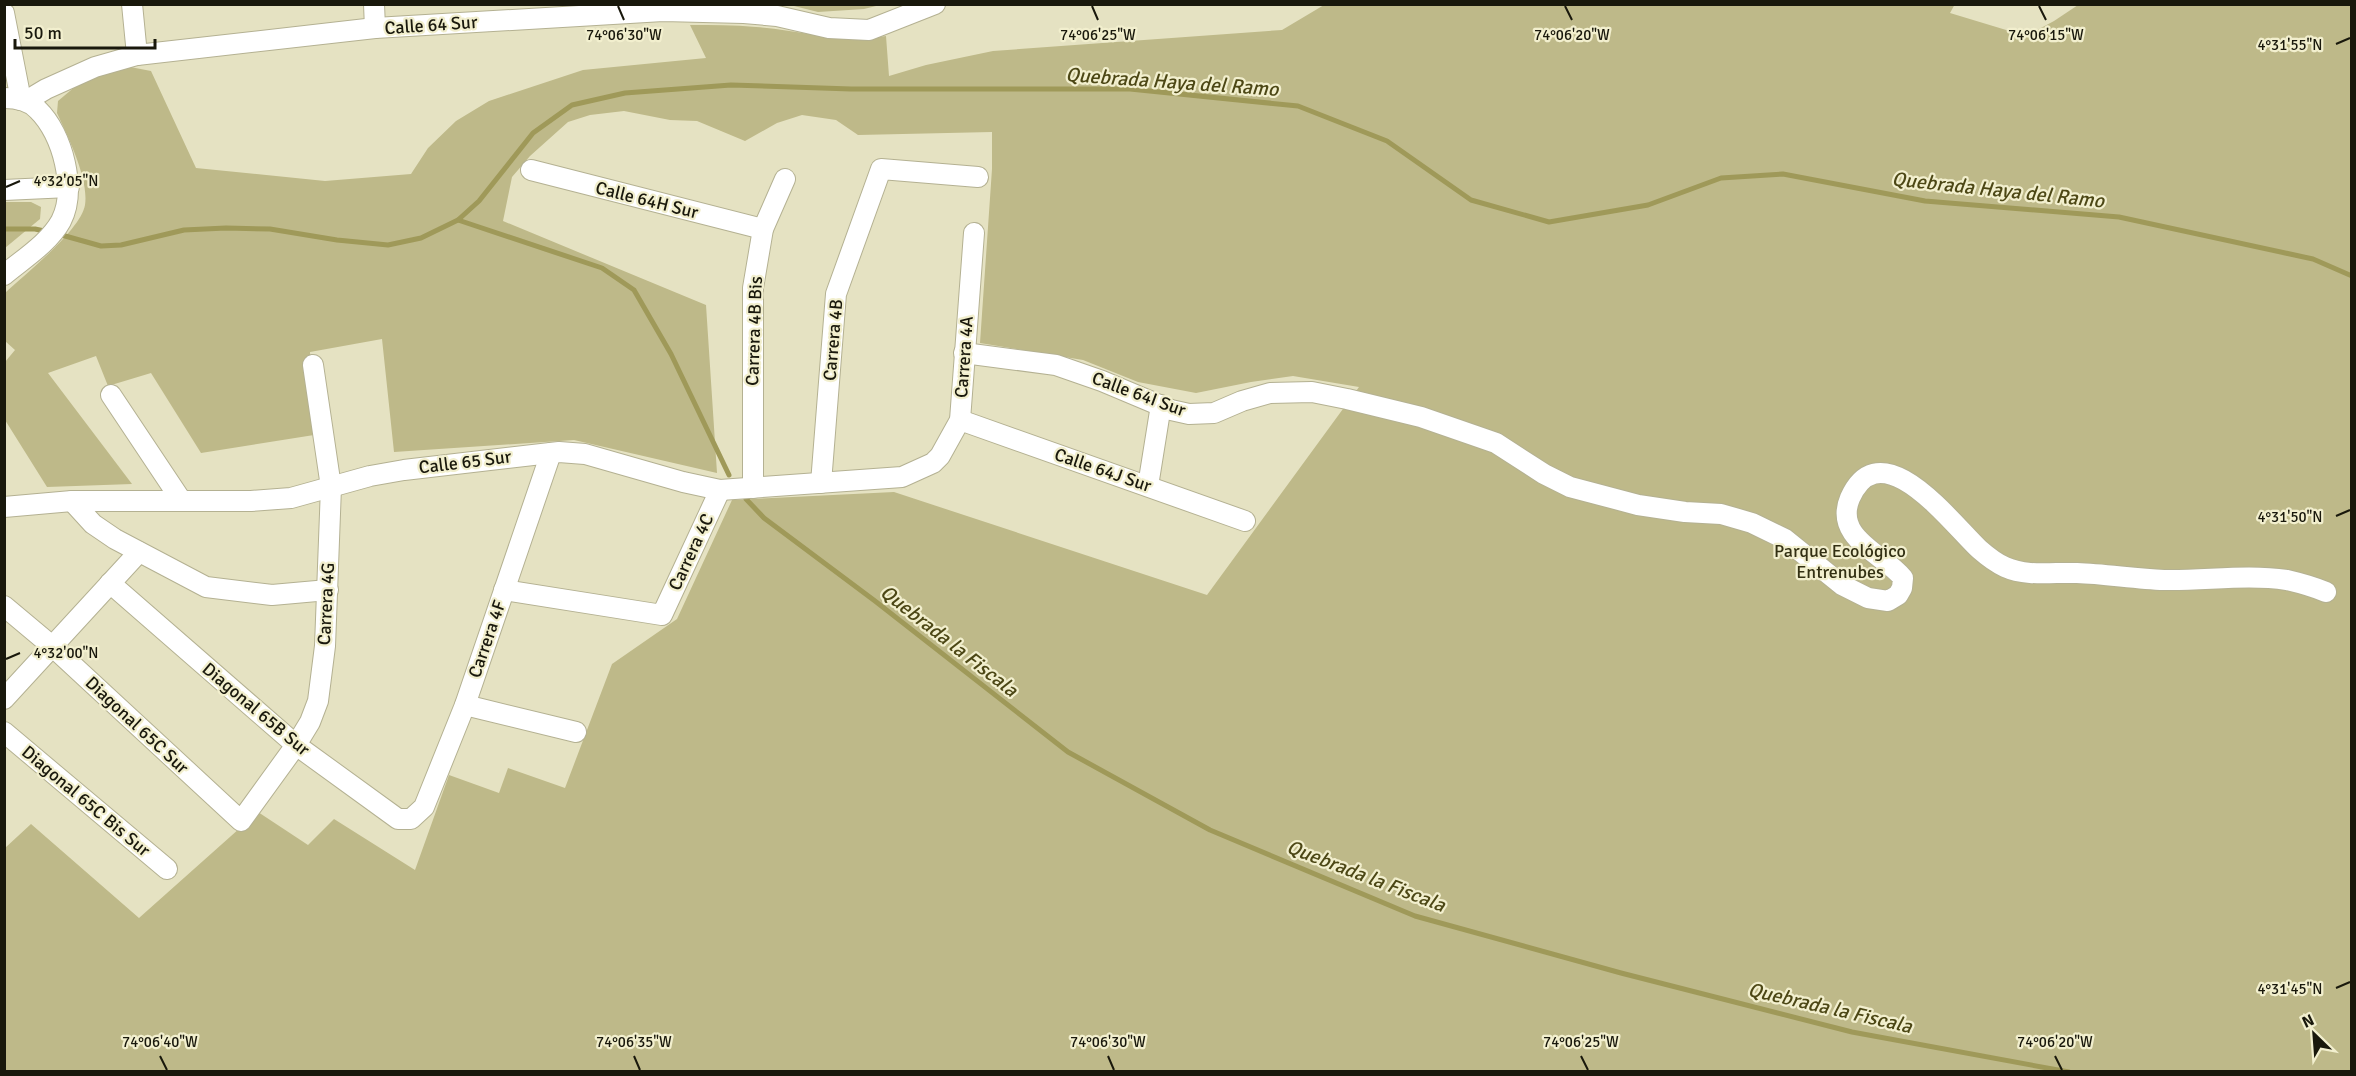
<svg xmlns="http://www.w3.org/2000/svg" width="2356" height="1076" font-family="Signika,sans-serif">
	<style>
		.green { fill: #beb989 }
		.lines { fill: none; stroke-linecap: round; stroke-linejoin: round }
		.stream { stroke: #9f9959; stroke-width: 5 }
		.minor-casing { stroke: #b4b192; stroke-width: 22 }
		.minor { stroke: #fff; stroke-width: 20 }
		.ticks { fill: none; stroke: #19180c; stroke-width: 2 }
		.labels { text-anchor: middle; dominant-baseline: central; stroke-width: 4.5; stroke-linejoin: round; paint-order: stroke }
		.street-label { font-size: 18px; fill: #19180c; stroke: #f2efce }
		.park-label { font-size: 18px; fill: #333013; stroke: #f2efce }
		.water-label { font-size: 20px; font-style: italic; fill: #4c4715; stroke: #f2efce }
		.ticks-label { font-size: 15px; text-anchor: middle; fill: #19180c; stroke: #f2efce; stroke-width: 4.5; stroke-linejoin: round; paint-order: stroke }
	</style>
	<rect width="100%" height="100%" fill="#e5e2c2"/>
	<!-- green -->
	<g class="green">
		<path d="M1955 4 1950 13 2026 36 2054 21 2078 5H2351V1071H5V848L31 824 139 918 258 812 308 845 334 819 415 870 449 775 499 793 508 768 565 788 612 664 677 619 732 500 894 492 1207 595 1359 387 1293 376 1251 382 1196 393 1138 382 1083 360 980 343 992 169V132L858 135 836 120 802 115 777 123 745 141 697 121 670 120 624 111 590 115 568 122 530 156 512 177 503 221 706 305 717 473 574 440 394 452 382 339 310 352 314 435 201 453 151 373 108 386 96 356 48 373 132 484 47 487 5 420V362L15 350 5 341V293C24 275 81 230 85 205 89 179 68 137 57 113L58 101 77 85 125 66 151 71 196 168 325 181 411 174 428 148 456 121 489 101 583 70 706 58 690 25C712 25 734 25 756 27 800 30 841 44 886 36L889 76 926 65 993 51 1282 30 1324 5Z"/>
		<path d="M790 5H880L864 9 818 12Z"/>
		<path d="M4 202H31L41 207 40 219 5 248Z"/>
	</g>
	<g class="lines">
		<!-- stream -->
		<g class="stream">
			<path d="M458 220 602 268 634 290 671 354 729 475"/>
			<path d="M4 229H35L49 232"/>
			<path d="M58 234 101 246 121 245 184 230 226 228 270 229 337 240 388 245 421 238 458 220 479 201 533 133 572 105 625 93 731 85 851 89H1130L1298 106 1387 141 1471 200 1549 222 1648 205 1721 178 1783 174 1925 201 2119 217 2313 259 2352 276"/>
			<path d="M746 499 764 518 875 601 1068 752 1210 830 1415 916 1621 973 1852 1032 2069 1072"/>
		</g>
		<!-- minor casing -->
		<g class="minor-casing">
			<g id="minor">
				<path d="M132 4 137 55"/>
				<path d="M374 4 375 28"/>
				<path d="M4 13 21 100"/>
				<path d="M4 98C16 98 30 101 38 110 63 134 77 190 61 221 49 243 23 259 4 275"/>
				<path d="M26 101 46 89 95 67 137 55 375 28 663 11 744 13 777 16 829 28 869 30 935 4"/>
				<path d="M531 170 763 229"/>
				<path d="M4 190 69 187"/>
				<path d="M964 353 1056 365 1102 381 1171 410 1189 414 1214 413 1242 401 1270 393 1312 392 1347 399 1421 417 1496 443 1544 474 1570 487 1638 505 1685 512 1721 514 1752 523 1785 539 1842 585 1868 598 1888 601 1898 595 1902 588 1903 578C1884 554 1833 538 1850 498 1881 428 1952 524 1979 549 1987 556 1996 563 2005 567 2027 577 2054 572 2077 573 2106 574 2135 579 2164 580 2205 581 2246 574 2287 580 2300 583 2314 587 2326 592"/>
				<path d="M111 395 181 500"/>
				<path d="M960 420 1245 521"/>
				<path d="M821 483 836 294 881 169 978 177"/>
				<path d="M1148 486 1161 405"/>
				<path d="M753 488V288L763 229 785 179"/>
				<path d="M72 501 93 524 115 539 206 587 272 595 328 590"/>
				<path d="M4 507 72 501H251L291 498 370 476 404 470 559 452 585 454 683 482 720 490 902 477 933 463 940 456 960 420 974 233"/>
				<path d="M110 583 296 745 398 819H411L424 807 465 705 551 453"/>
				<path d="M504 590 662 615 720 490"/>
				<path d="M4 606 53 647 241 821 296 745 310 722 318 701 325 646 331 487 313 365"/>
				<path d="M4 699 139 552"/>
				<path d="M465 705 576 732"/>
				<path d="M4 732 167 869"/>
			</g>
		</g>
		<!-- minor -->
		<use href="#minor" class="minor"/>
	</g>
	<!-- ticks -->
	<path class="ticks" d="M618 6 624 20M1092 6 1098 20M1565 6 1572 20M2039 6 2046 20M2336 44 2350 38M6 187 20 181M2336 516 2350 510M6 659 20 653M2336 988 2350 982M160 1056 167 1070M634 1056 640 1070M1108 1056 1114 1070M1581 1056 1588 1070M2055 1056 2062 1070"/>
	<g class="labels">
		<!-- street labels -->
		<g class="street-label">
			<text transform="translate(431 25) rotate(-4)">Calle 64 Sur</text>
			<text transform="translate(647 200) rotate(14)">Calle 64H Sur</text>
			<text transform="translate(754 331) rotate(-88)">Carrera 4B Bis</text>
			<text transform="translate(833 340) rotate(-85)">Carrera 4B</text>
			<text transform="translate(964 357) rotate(-86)">Carrera 4A</text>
			<text transform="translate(1139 394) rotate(20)">Calle 64I Sur</text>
			<text transform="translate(465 462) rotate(-7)">Calle 65 Sur</text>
			<text transform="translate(1103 470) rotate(19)">Calle 64J Sur</text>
			<text transform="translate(691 552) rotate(-65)">Carrera 4C</text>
			<text transform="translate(326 604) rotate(-87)">Carrera 4G</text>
			<text transform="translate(487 639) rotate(-71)">Carrera 4F</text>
			<text transform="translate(256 709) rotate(40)">Diagonal 65B Sur</text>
			<text transform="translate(137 725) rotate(43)">Diagonal 65C Sur</text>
			<text transform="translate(86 801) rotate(40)">Diagonal 65C Bis Sur</text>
		</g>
		<!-- park labels -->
		<g class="park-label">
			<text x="1840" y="551">Parque Ecológico<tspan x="1840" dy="21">Entrenubes</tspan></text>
		</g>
		<!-- water labels -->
		<g class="water-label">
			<text transform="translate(1172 82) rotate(4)">Quebrada Haya del Ramo</text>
			<text transform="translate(1998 190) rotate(6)">Quebrada Haya del Ramo</text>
			<text transform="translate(949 641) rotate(38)">Quebrada la Fiscala</text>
			<text transform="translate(1366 876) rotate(21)">Quebrada la Fiscala</text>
			<text transform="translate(1830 1008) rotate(13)">Quebrada la Fiscala</text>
		</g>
	</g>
	<g class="ticks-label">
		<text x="1098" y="40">74°06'25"W</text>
		<text x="1572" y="40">74°06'20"W</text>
		<text x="2046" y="40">74°06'15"W</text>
		<text x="624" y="40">74°06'30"W</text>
		<text x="2290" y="50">4°31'55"N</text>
		<text x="66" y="186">4°32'05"N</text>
		<text x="2290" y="522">4°31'50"N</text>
		<text x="66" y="658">4°32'00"N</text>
		<text x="2290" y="994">4°31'45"N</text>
		<text x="160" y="1047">74°06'40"W</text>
		<text x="634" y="1047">74°06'35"W</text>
		<text x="1108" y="1047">74°06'30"W</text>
		<text x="1581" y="1047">74°06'25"W</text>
		<text x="2055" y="1047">74°06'20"W</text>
	</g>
	<!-- border -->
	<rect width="2356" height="1076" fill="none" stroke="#19180c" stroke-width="12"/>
	<!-- north arrow -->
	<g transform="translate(2314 1034) rotate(335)" stroke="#f2efce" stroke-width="4.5" paint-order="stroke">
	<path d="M0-4.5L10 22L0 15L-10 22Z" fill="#19180c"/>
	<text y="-9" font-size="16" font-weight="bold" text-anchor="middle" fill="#19180c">N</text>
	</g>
	<!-- scale -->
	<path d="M15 39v9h140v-9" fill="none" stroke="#19180c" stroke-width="3"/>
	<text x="24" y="39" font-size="18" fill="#19180c" stroke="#f2efce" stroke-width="4.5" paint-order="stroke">50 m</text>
</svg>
